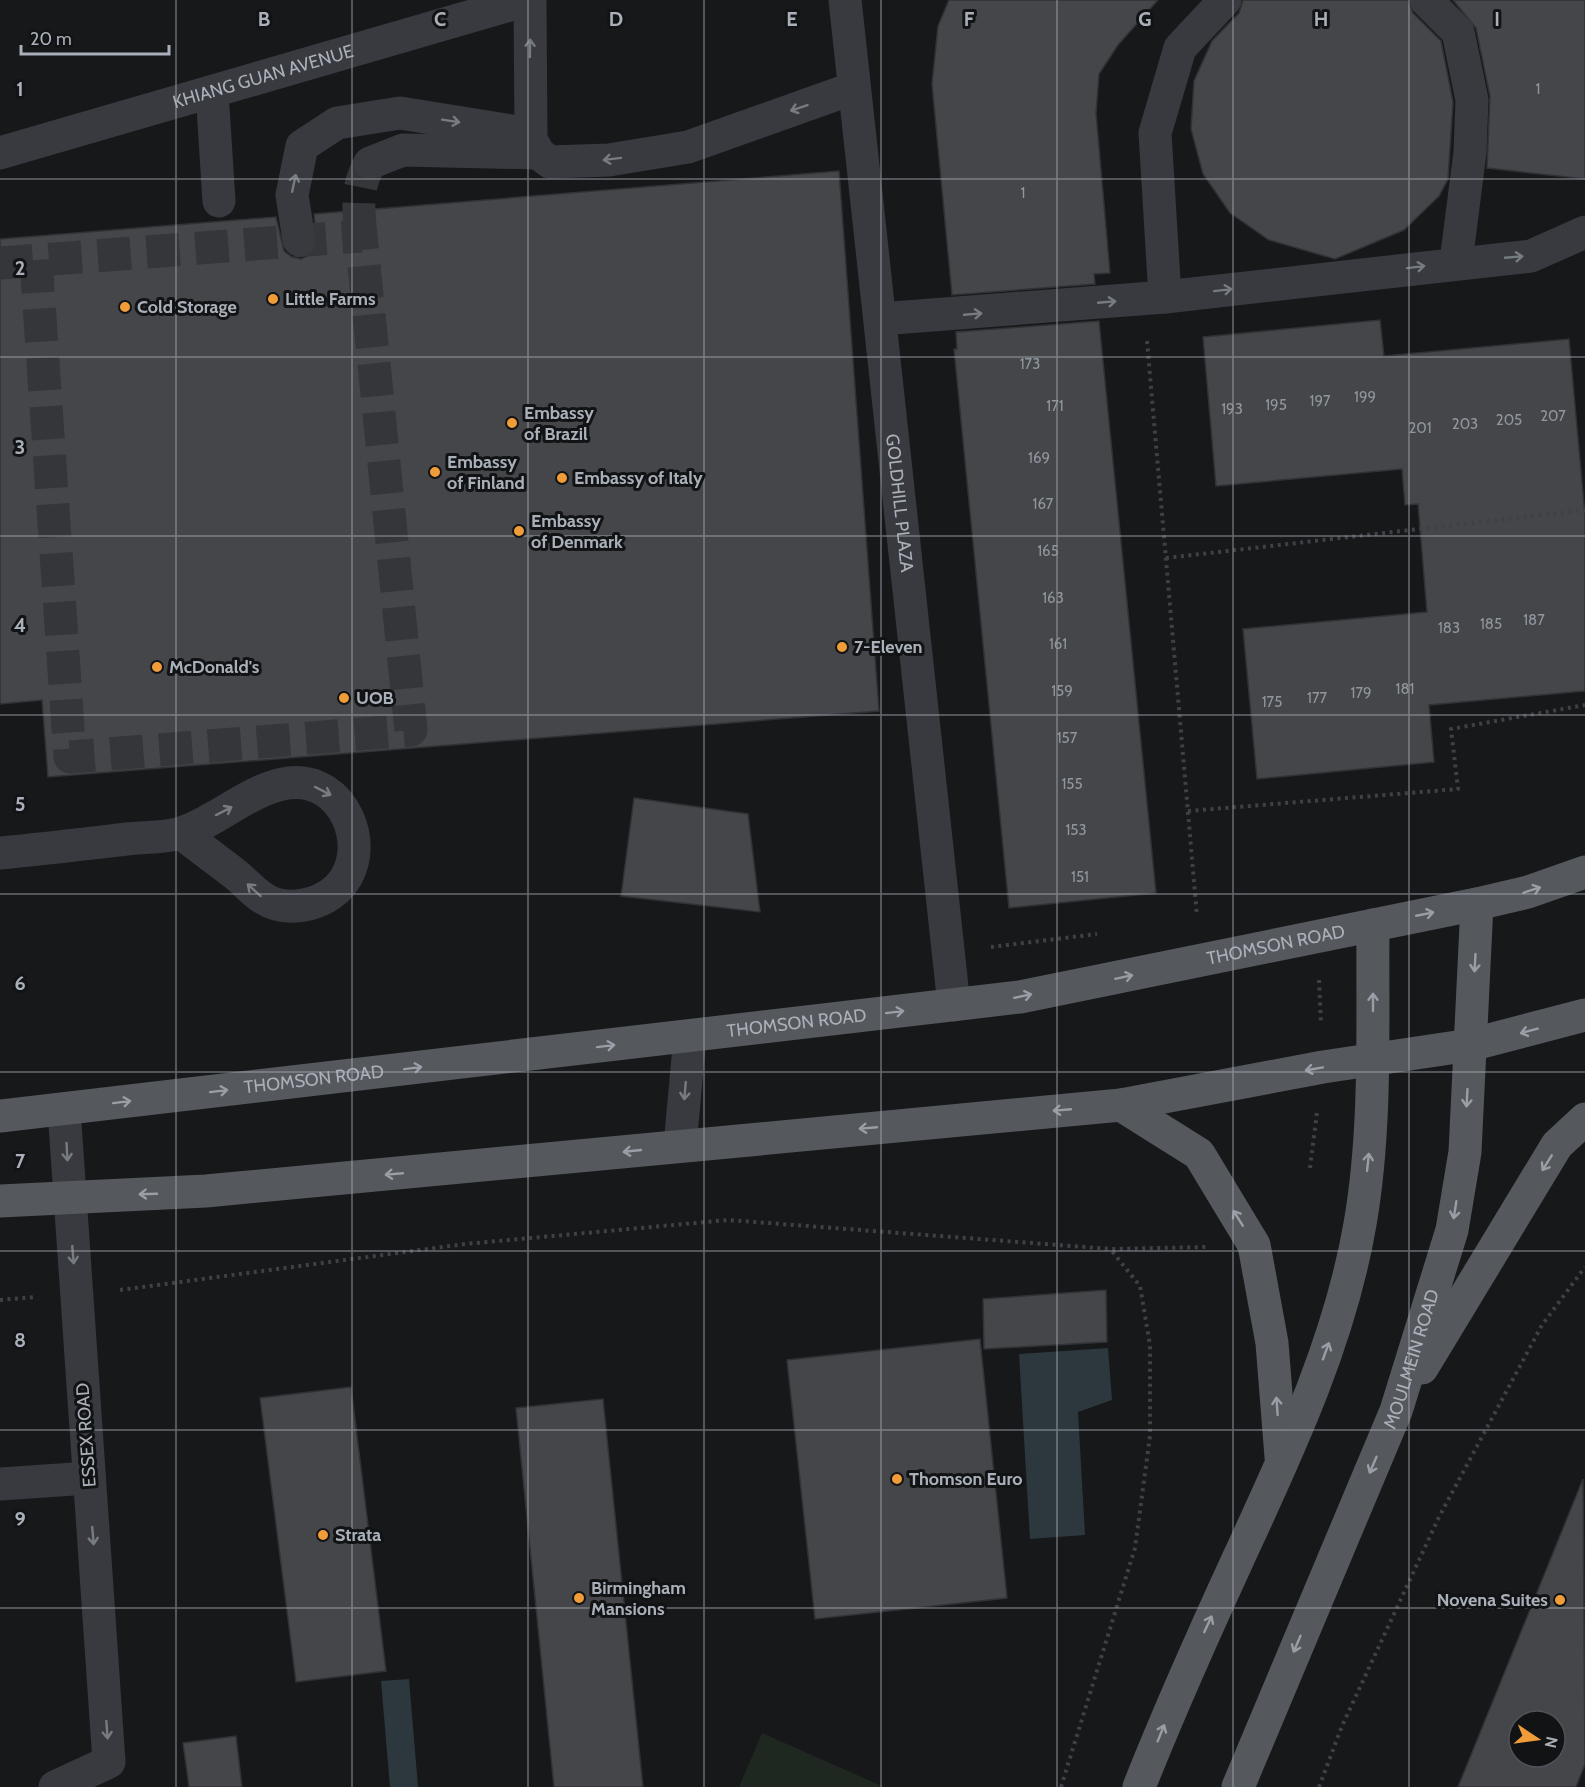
<svg xmlns="http://www.w3.org/2000/svg" width="1585" height="1787" font-family="Cabin,sans-serif">
	<style>
		.green { fill: #1f2820 }
		.water { fill: #2d383e }
		.building { fill: #44464a; stroke: #313236; stroke-width: 1.5; fill-rule: evenodd }
		.lines { fill: none; stroke-linecap: round; stroke-linejoin: round }
		.minor-tunnel { stroke: #34363a; stroke-width: 33; stroke-dasharray: 33 16; stroke-linecap: butt }
		.path { stroke: #3e4146; stroke-width: 4; stroke-dasharray: 3 4.5; stroke-linecap: butt }
		.minor { stroke: #383a3f; stroke-width: 33 }
		.major { stroke: #55585d; stroke-width: 33 }
		.oneway { stroke: #777b82 }
		.oneway2 { stroke: #999ea7 }
		.grid { fill: none; stroke: #aab0b9; stroke-width: 1.5; stroke-opacity: 0.55 }
		.poi-dot { fill: #f09d39; stroke: #121315; stroke-width: 2 }
		.labels { text-anchor: middle; dominant-baseline: central; stroke-width: 6; stroke-linejoin: round; paint-order: stroke }
		.number-label { font-size: 15px; fill: #90969d }
		.street-label { font-size: 18px; fill: #aab0b9; stroke: #121315 }
		.poi-label { font-size: 18px; font-weight: bold; fill: #aab0b9; stroke: #121315; text-anchor: start }
		.grid-label { font-size: 20px; text-anchor: middle; font-weight: bold; fill: #aab0b9; stroke: #121315; stroke-width: 6; stroke-linejoin: round; paint-order: stroke }
	</style>
	<rect width="100%" height="100%" fill="#17181a"/>
	<!-- green -->
	<path class="green" d="M762 1733 884 1787H739Z"/>
	<!-- water -->
	<g class="water">
		<path d="M1108 1348 1112 1400 1078 1412 1085 1535 1030 1539 1019 1354Z"/>
		<path d="M409 1679 418 1787H390L381 1681Z"/>
	</g>
	<!-- building -->
	<g class="building">
		<path d="M949 0H1158L1118 45 1099 74 1096 113 1110 273 1094 274 1095 284 952 295 932 84 938 26Z"/>
		<path d="M1243 0H1408L1413 13 1441 41 1453 102 1448 179 1439 196 1404 230 1335 259 1269 240 1230 213 1203 174 1191 129 1194 81 1212 41 1239 13Z"/>
		<path d="M1453 0H1585V179L1487 168 1490 96 1476 28Z"/>
		<path d="M839 171 879 711 48 777 42 700 0 704V239L276 217 284 251 292 257 301 259 310 255 317 246 314 214Z"/>
		<path d="M1380 320 1384 356 1569 339 1585 515V691L1429 705 1434 762 1257 779 1243 629 1427 612 1418 504 1405 505 1402 469 1216 486 1203 337Z"/>
		<path d="M1099 321 1156 893 1009 908 954 349H957L956 332Z"/>
		<path d="M634 798 748 814 760 912 621 896Z"/>
		<path d="M1106 1290 1107 1342 984 1349 983 1299Z"/>
		<path d="M980 1339 1007 1598 815 1619 787 1360Z"/>
		<path d="M351 1387 386 1671 296 1682 260 1398Z"/>
		<path d="M603 1399 643 1787H554L516 1408Z"/>
		<path d="M1583 1479 1585 1764 1576 1787H1458ZM1519 1721H1555V1757H1519Z"/>
		<path d="M236 1736 242 1787H189L183 1743Z"/>
	</g>
	<g class="lines">
		<!-- minor-tunnel -->
		<g class="minor-tunnel">
			<path d="M361 236C358 208 356 187 370 163"/>
			<path d="M0 263 361 236 411 730 70 757 36 260"/>
		</g>
		<!-- path -->
		<g class="path">
			<path d="M1147 341 1197 916"/>
			<path d="M1166 558 1585 510"/>
			<path d="M1188 811 1458 789 1451 729 1585 705"/>
			<path d="M991 947 1097 934"/>
			<path d="M1319 980 1321 1024"/>
			<path d="M1310 1168 1317 1112"/>
			<path d="M120 1290 465 1244 728 1220 1111 1249 1206 1247"/>
			<path d="M0 1300 35 1297"/>
			<path d="M1061 1787 1135 1548 1150 1436V1345L1140 1286 1111 1250"/>
			<path d="M1319 1787 1342 1726 1439 1517 1542 1325 1585 1267"/>
		</g>
		<!-- minor -->
		<g class="minor">
			<path d="M530 0 531 139 538 153 550 162 609 160 688 147 854 88"/>
			<path id="s1" d="M845 0 954 1005"/>
			<path d="M1426 0 1458 32 1472 100 1470 152 1456 262"/>
			<path d="M212 92 219 201"/>
			<path id="s2" d="M0 153 527 0"/>
			<path d="M370 163 403 150 538 153"/>
			<path d="M299 240 292 195 302 146 337 123 400 113 530 134"/>
			<path d="M1165 297 1155 133 1180 48 1225 0"/>
			<path d="M880 319 1165 297 1531 256 1585 232"/>
			<path d="M0 853C42 849 84 844 127 839 144 837 164 838 181 833 218 821 249 789 288 783 344 775 375 850 338 888 319 906 286 913 263 898 253 892 244 881 235 874 217 860 199 847 181 833"/>
			<path d="M680 1146 690 1036"/>
			<path d="M0 1484 89 1478"/>
			<path d="M55 1787 109 1762 64 1109"/>
		</g>
		<!-- major -->
		<g class="major">
			<path d="M1121 1105 1199 1154 1254 1245 1272 1343 1281 1457"/>
			<path id="s3" d="M0 1116 1020 997 1477 904 1528 892 1585 872"/>
			<path d="M0 1201 206 1191 1121 1105 1323 1067 1470 1045 1585 1015"/>
			<path d="M1422 1368 1557 1145 1585 1119"/>
			<path d="M1139 1787C1170 1709 1204 1633 1239 1557 1288 1451 1340 1341 1360 1224 1377 1126 1372 1024 1373 925"/>
			<path id="s4" d="M1238 1787 1396 1411 1452 1230 1465 1152 1477 904"/>
		</g>
	</g>
	<!-- one-way arrows -->
	<defs><path id="oneway-shaft" d="M-6 0H5M1.5-3L5.5 0L1.5 3" fill="none" stroke-width="1.6" stroke-linecap="round" stroke-linejoin="round" transform="scale(1.5)"/></defs>
	<g class="oneway">
		<use href="#oneway-shaft" transform="translate(530 48) rotate(-89)"/>
		<use href="#oneway-shaft" transform="translate(799 108) rotate(161)"/>
		<use href="#oneway-shaft" transform="translate(451 121) rotate(9)"/>
		<use href="#oneway-shaft" transform="translate(612 159) rotate(173)"/>
		<use href="#oneway-shaft" transform="translate(294 183) rotate(-78)"/>
		<use href="#oneway-shaft" transform="translate(1514 257) rotate(-5)"/>
		<use href="#oneway-shaft" transform="translate(1416 267) rotate(-7)"/>
		<use href="#oneway-shaft" transform="translate(1223 290) rotate(-7)"/>
		<use href="#oneway-shaft" transform="translate(1107 302) rotate(-5)"/>
		<use href="#oneway-shaft" transform="translate(973 314) rotate(-5)"/>
		<use href="#oneway-shaft" transform="translate(323 791) rotate(27)"/>
		<use href="#oneway-shaft" transform="translate(224 811) rotate(-27)"/>
		<use href="#oneway-shaft" transform="translate(254 890) rotate(-138)"/>
		<use href="#oneway-shaft" transform="translate(685 1091) rotate(95)"/>
		<use href="#oneway-shaft" transform="translate(67 1152) rotate(87)"/>
		<use href="#oneway-shaft" transform="translate(73 1255) rotate(85)"/>
		<use href="#oneway-shaft" transform="translate(93 1536) rotate(85)"/>
		<use href="#oneway-shaft" transform="translate(107 1730) rotate(86)"/>
	</g>
	<g class="oneway2">
		<use href="#oneway-shaft" transform="translate(1532 890) rotate(-18)"/>
		<use href="#oneway-shaft" transform="translate(1425 914) rotate(-11)"/>
		<use href="#oneway-shaft" transform="translate(1475 963) rotate(93)"/>
		<use href="#oneway-shaft" transform="translate(1124 977) rotate(-12)"/>
		<use href="#oneway-shaft" transform="translate(1023 996) rotate(-12)"/>
		<use href="#oneway-shaft" transform="translate(1373 1002) rotate(-90)"/>
		<use href="#oneway-shaft" transform="translate(895 1012) rotate(-7)"/>
		<use href="#oneway-shaft" transform="translate(1529 1031) rotate(165)"/>
		<use href="#oneway-shaft" transform="translate(606 1046) rotate(-7)"/>
		<use href="#oneway-shaft" transform="translate(413 1068) rotate(-7)"/>
		<use href="#oneway-shaft" transform="translate(1314 1069) rotate(170)"/>
		<use href="#oneway-shaft" transform="translate(219 1091) rotate(-7)"/>
		<use href="#oneway-shaft" transform="translate(1467 1098) rotate(93)"/>
		<use href="#oneway-shaft" transform="translate(122 1102) rotate(-7)"/>
		<use href="#oneway-shaft" transform="translate(1062 1110) rotate(175)"/>
		<use href="#oneway-shaft" transform="translate(868 1128) rotate(175)"/>
		<use href="#oneway-shaft" transform="translate(632 1151) rotate(174)"/>
		<use href="#oneway-shaft" transform="translate(1368 1162) rotate(-84)"/>
		<use href="#oneway-shaft" transform="translate(1547 1163) rotate(122)"/>
		<use href="#oneway-shaft" transform="translate(394 1174) rotate(175)"/>
		<use href="#oneway-shaft" transform="translate(148 1194) rotate(178)"/>
		<use href="#oneway-shaft" transform="translate(1455 1210) rotate(99)"/>
		<use href="#oneway-shaft" transform="translate(1238 1218) rotate(-122)"/>
		<use href="#oneway-shaft" transform="translate(1326 1351) rotate(-70)"/>
		<use href="#oneway-shaft" transform="translate(1277 1406) rotate(-94)"/>
		<use href="#oneway-shaft" transform="translate(1373 1465) rotate(113)"/>
		<use href="#oneway-shaft" transform="translate(1208 1624) rotate(-65)"/>
		<use href="#oneway-shaft" transform="translate(1297 1644) rotate(113)"/>
		<use href="#oneway-shaft" transform="translate(1161 1733) rotate(-68)"/>
	</g>
	<!-- grid -->
	<path class="grid" d="M176 0V1787M352 0V1787M528 0V1787M704 0V1787M881 0V1787M1057 0V1787M1233 0V1787M1409 0V1787M0 179H1585M0 357H1585M0 536H1585M0 715H1585M0 894H1585M0 1072H1585M0 1251H1585M0 1430H1585M0 1608H1585"/>
	<!-- markers -->
	<g class="poi-dot">
		<circle cx="273" cy="299" r="6"/>
		<circle cx="125" cy="307" r="6"/>
		<circle cx="512" cy="423" r="6"/>
		<circle cx="435" cy="472" r="6"/>
		<circle cx="562" cy="478" r="6"/>
		<circle cx="519" cy="531" r="6"/>
		<circle cx="842" cy="647" r="6"/>
		<circle cx="157" cy="667" r="6"/>
		<circle cx="344" cy="698" r="6"/>
		<circle cx="897" cy="1479" r="6"/>
		<circle cx="323" cy="1535" r="6"/>
		<circle cx="579" cy="1598" r="6"/>
		<circle cx="1560" cy="1600" r="6"/>
	</g>
	<g class="labels">
		<!-- number labels -->
		<g class="number-label">
			<text x="1538" y="89">1</text>
			<text x="1023" y="193">1</text>
			<text x="1030" y="364">173</text>
			<text x="1365" y="397">199</text>
			<text x="1320" y="401">197</text>
			<text x="1276" y="405">195</text>
			<text x="1055" y="406">171</text>
			<text x="1232" y="409">193</text>
			<text x="1553" y="416">207</text>
			<text x="1509" y="420">205</text>
			<text x="1465" y="424">203</text>
			<text x="1420" y="428">201</text>
			<text x="1039" y="458">169</text>
			<text x="1043" y="504">167</text>
			<text x="1048" y="551">165</text>
			<text x="1053" y="598">163</text>
			<text x="1534" y="620">187</text>
			<text x="1491" y="624">185</text>
			<text x="1449" y="628">183</text>
			<text x="1058" y="644">161</text>
			<text x="1405" y="689">181</text>
			<text x="1062" y="691">159</text>
			<text x="1361" y="693">179</text>
			<text x="1317" y="698">177</text>
			<text x="1272" y="702">175</text>
			<text x="1067" y="738">157</text>
			<text x="1072" y="784">155</text>
			<text x="1076" y="830">153</text>
			<text x="1080" y="877">151</text>
		</g>
		<!-- street labels -->
		<g class="street-label">
			<text stroke="none"><textPath href="#s2" startOffset="274">KHIANG GUAN AVENUE</textPath></text>
			<text stroke="none"><textPath href="#s1" startOffset="506">GOLDHILL PLAZA</textPath></text>
			<text stroke="none"><textPath href="#s3" startOffset="1288">THOMSON ROAD</textPath></text>
			<text stroke="none"><textPath href="#s3" startOffset="802">THOMSON ROAD</textPath></text>
			<text stroke="none"><textPath href="#s3" startOffset="316">THOMSON ROAD</textPath></text>
			<text stroke="none"><textPath href="#s4" startOffset="462">MOULMEIN ROAD</textPath></text>
			<text transform="translate(86 1435) rotate(-94)">ESSEX ROAD</text>
		</g>
		<!-- poi labels -->
		<g class="poi-label">
			<text x="285" y="299">Little Farms</text>
			<text x="137" y="307">Cold Storage</text>
			<text x="524" y="413">Embassy<tspan x="524" dy="21">of Brazil</tspan></text>
			<text x="447" y="462">Embassy<tspan x="447" dy="21">of Finland</tspan></text>
			<text x="574" y="478">Embassy of Italy</text>
			<text x="531" y="521">Embassy<tspan x="531" dy="21">of Denmark</tspan></text>
			<text x="854" y="647">7-Eleven</text>
			<text x="169" y="667">McDonald's</text>
			<text x="356" y="698">UOB</text>
			<text x="909" y="1479">Thomson Euro</text>
			<text x="335" y="1535">Strata</text>
			<text x="591" y="1588">Birmingham<tspan x="591" dy="21">Mansions</tspan></text>
			<text x="1548" y="1600" text-anchor="end">Novena Suites</text>
		</g>
	</g>
	<g class="grid-label">
		<text x="264" y="26">B</text>
		<text x="440" y="26">C</text>
		<text x="616" y="26">D</text>
		<text x="792" y="26">E</text>
		<text x="969" y="26">F</text>
		<text x="1145" y="26">G</text>
		<text x="1321" y="26">H</text>
		<text x="1497" y="26">I</text>
		<text x="20" y="96">1</text>
		<text x="20" y="275">2</text>
		<text x="20" y="454">3</text>
		<text x="20" y="632">4</text>
		<text x="20" y="811">5</text>
		<text x="20" y="990">6</text>
		<text x="20" y="1168">7</text>
		<text x="20" y="1347">8</text>
		<text x="20" y="1526">9</text>
	</g>
	<!-- north arrow -->
	<g transform="translate(1537 1739) rotate(103)"><circle r="28" fill="#121315" stroke="#4f5257" stroke-width="1.5"/>
	<path d="M0-4.5L10 22L0 15L-10 22Z" fill="#f09d39"/>
	<text y="-9" font-size="16" font-weight="bold" text-anchor="middle" fill="#aab0b9">N</text>
	</g>
	<!-- scale -->
	<path d="M21 45v9h148v-9" fill="none" stroke="#aab0b9" stroke-width="3"/>
	<text x="30" y="45" font-size="18" fill="#aab0b9" stroke="#121315" stroke-width="4.5" paint-order="stroke">20 m</text>
</svg>
